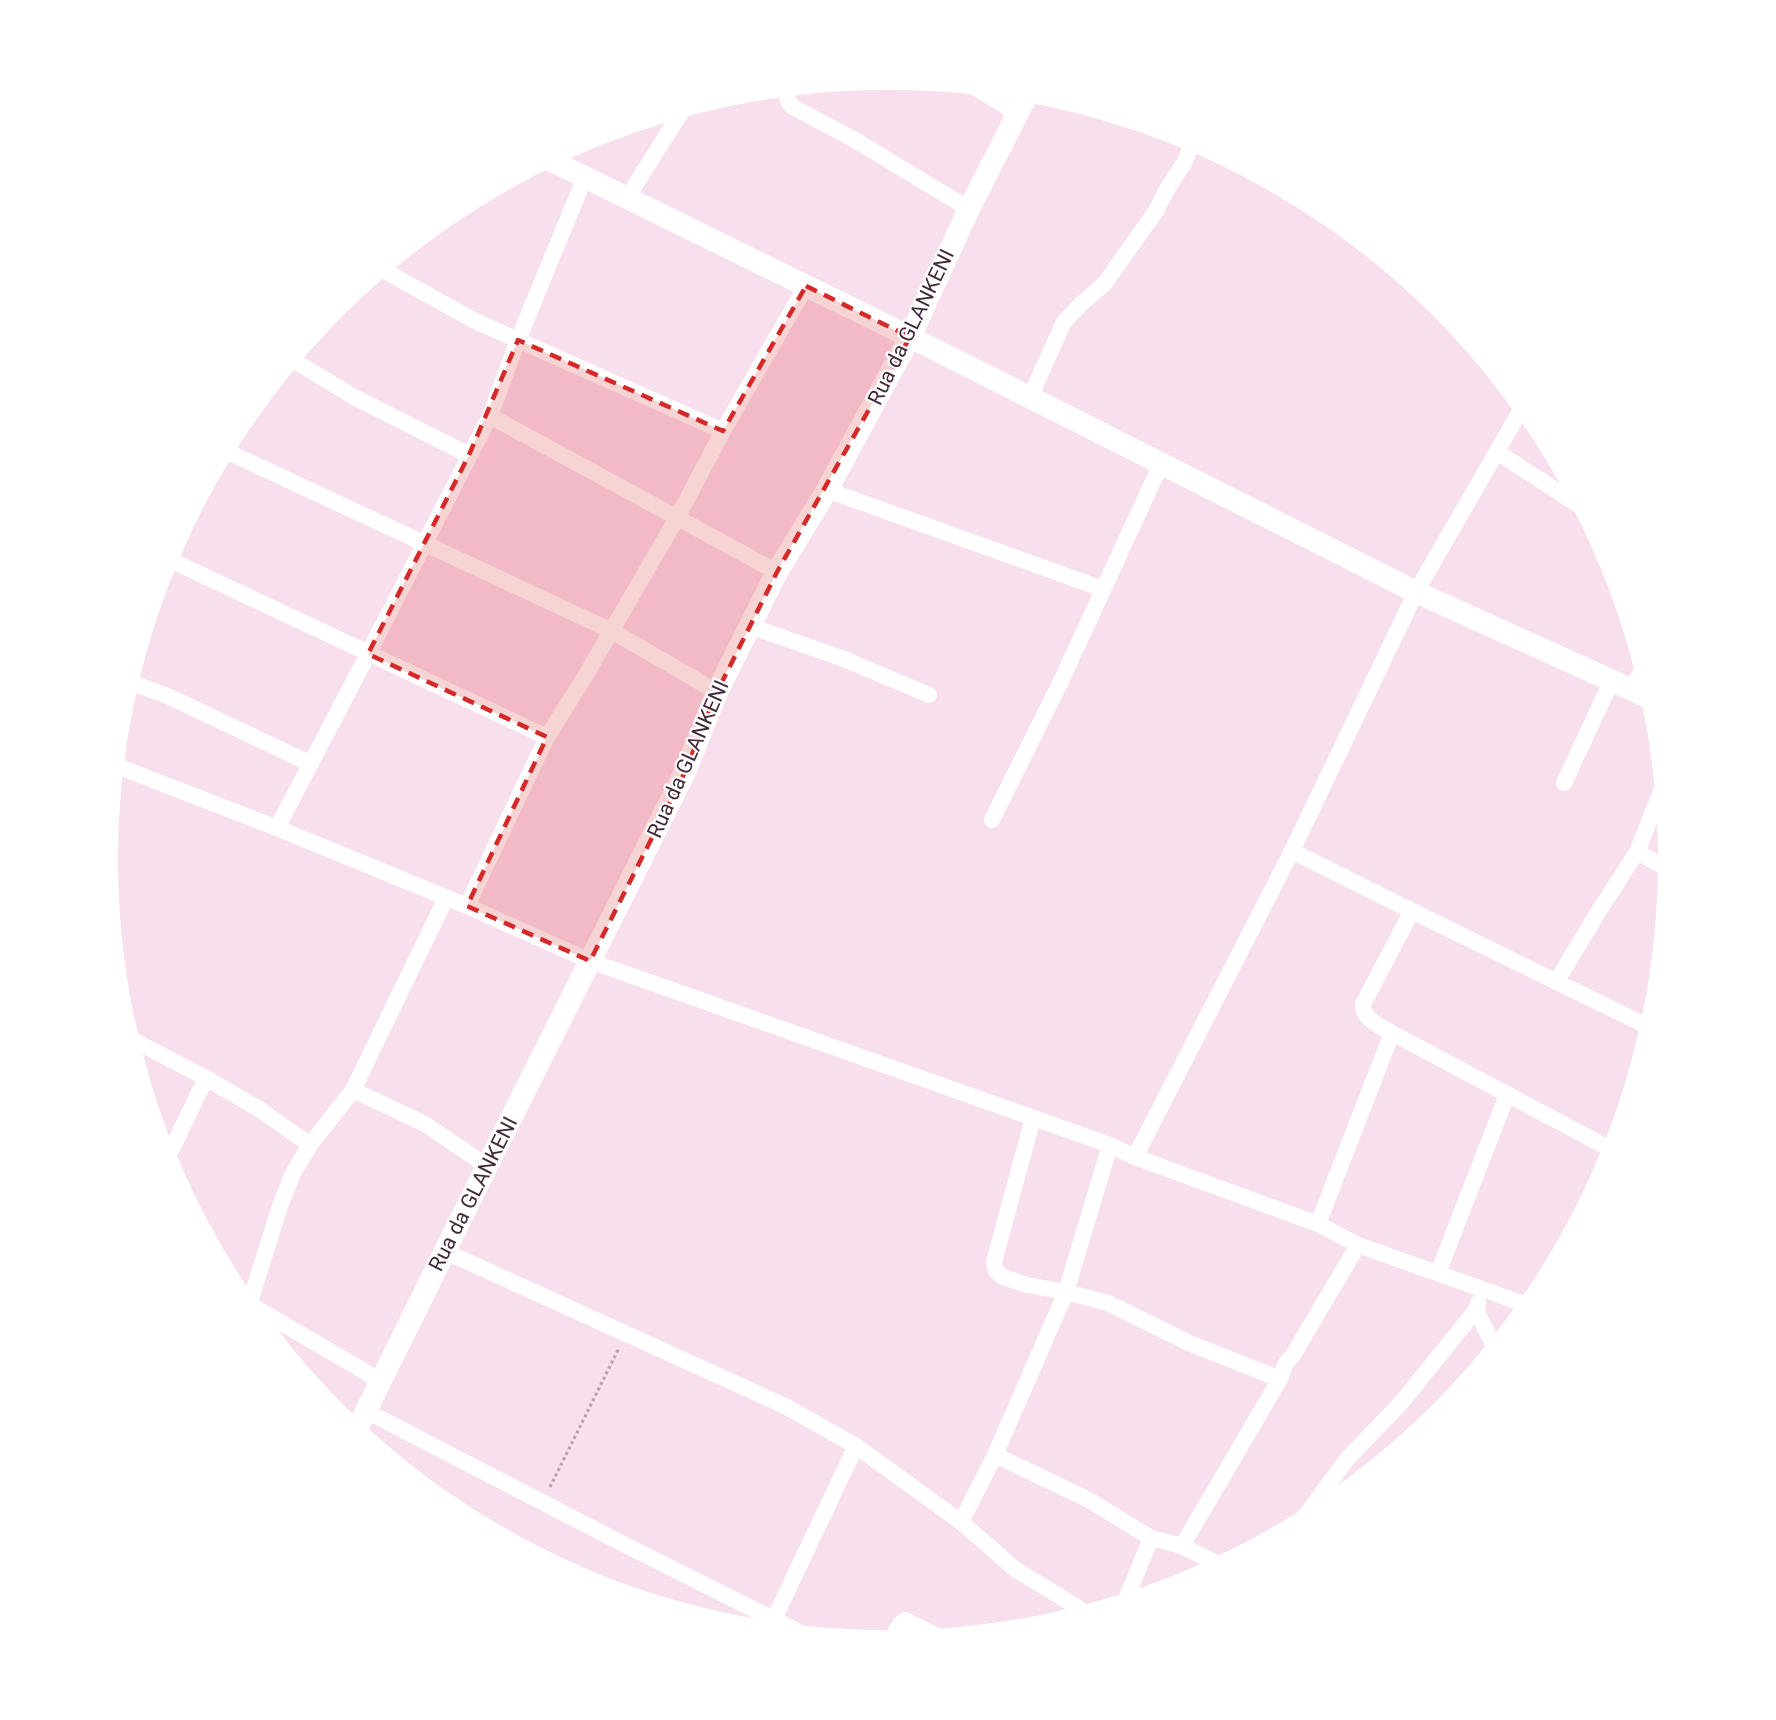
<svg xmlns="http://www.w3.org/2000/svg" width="1776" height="1720" font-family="Roboto,sans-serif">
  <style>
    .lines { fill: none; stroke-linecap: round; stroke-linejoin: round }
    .path { stroke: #b89fae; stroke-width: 3; stroke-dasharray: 3 3; stroke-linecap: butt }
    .street { stroke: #fff; stroke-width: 16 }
    .secondary { stroke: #fff; stroke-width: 22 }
    .marked { fill: #d62828; fill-opacity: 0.2; stroke: #d62828; stroke-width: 4.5; stroke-dasharray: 12 8; stroke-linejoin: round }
    .labels { text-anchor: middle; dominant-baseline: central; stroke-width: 4.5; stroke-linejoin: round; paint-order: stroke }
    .street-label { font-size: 21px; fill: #422a3a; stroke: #fff }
  </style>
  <rect width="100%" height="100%" fill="#f8dfee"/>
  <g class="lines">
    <path class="path" d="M550 1487 619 1348"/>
    <path class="street" d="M976 88 1018 114
      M788 89C785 96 788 102 793 107L855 140 969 209
      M627 198 682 111
      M383 270 475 321 723 431
      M293 360 354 397 469 455
      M1030 397 1064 322 1081 304 1105 283 1156 211 1166 191 1185 161 1193 142
      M490 416 777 572
      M226 451 612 631 717 692
      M1497 452 1580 506
      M827 490 1103 589
      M168 559 547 737
      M750 626 844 659 929 695
      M130 682 170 697 311 764
      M1632 688 1642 670
      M117 766 277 828 467 906 590 961 1110 1145 1135 1157 1318 1224 1358 1245 1527 1305
      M1564 783 1612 680
      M992 820 1062 679 1161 464
      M277 828 368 654 490 416 518 340 585 177
      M1292 851 1412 911 1649 1027
      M1637 852 1668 869
      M467 906 547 737 584 678 677 518 723 431 806 286
      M1412 911 1363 1004C1362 1019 1380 1026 1392 1033L1612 1150
      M1556 982 1597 914 1637 852 1662 789
      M131 1039 206 1078 259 1109 310 1145
      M353 1090 425 1124 487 1166
      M1033 1118 994 1262 996 1271 1003 1277 1027 1285 1066 1292 1108 1303 1189 1343 1280 1379
      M1135 1157 1292 851 1416 592 1522 408
      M167 1159 206 1078
      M1318 1224 1392 1033
      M444 1251 785 1406 856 1446 961 1522 1015 1569 1085 1612
      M1438 1273 1507 1095
      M1478 1303 1476 1310 1494 1346
      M249 1304 381 1381
      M249 1305 280 1206 293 1173 310 1145 353 1090 446 898
      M366 1411 631 1548 799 1632
      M995 1455 1089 1500 1151 1538 1182 1546 1218 1564
      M1303 1519 1347 1459 1401 1403 1476 1310
      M961 1522 995 1455 1066 1292 1110 1145
      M1182 1546 1280 1379 1286 1363 1293 1355 1358 1245
      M1126 1599 1151 1538
      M774 1619 856 1446
      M891 1640 900 1624 905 1620 937 1636"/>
    <path class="secondary" d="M550 160 910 337 1416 592 1650 698
      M357 1429 487 1166 685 772 717 692 777 572 827 490 910 337 969 209 1028 93"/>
  </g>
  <path class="marked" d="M806 286 910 337 777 572 717 692 685 772 590 961 467 906 547 737 368 654 469 455 518 340 723 431Z"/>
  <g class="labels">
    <g class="street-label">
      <text transform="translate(911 327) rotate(-64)">Rua da GLANKENI</text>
      <text transform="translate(688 759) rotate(-66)">Rua da GLANKENI</text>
      <text transform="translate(473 1194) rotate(-63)">Rua da GLANKENI</text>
    </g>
  </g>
  <path d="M0 0H1776V1720H0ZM118 860a770 770 0 1 1 1540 0a770 770 0 1 1-1540 0Z" fill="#fff" fill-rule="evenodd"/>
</svg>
